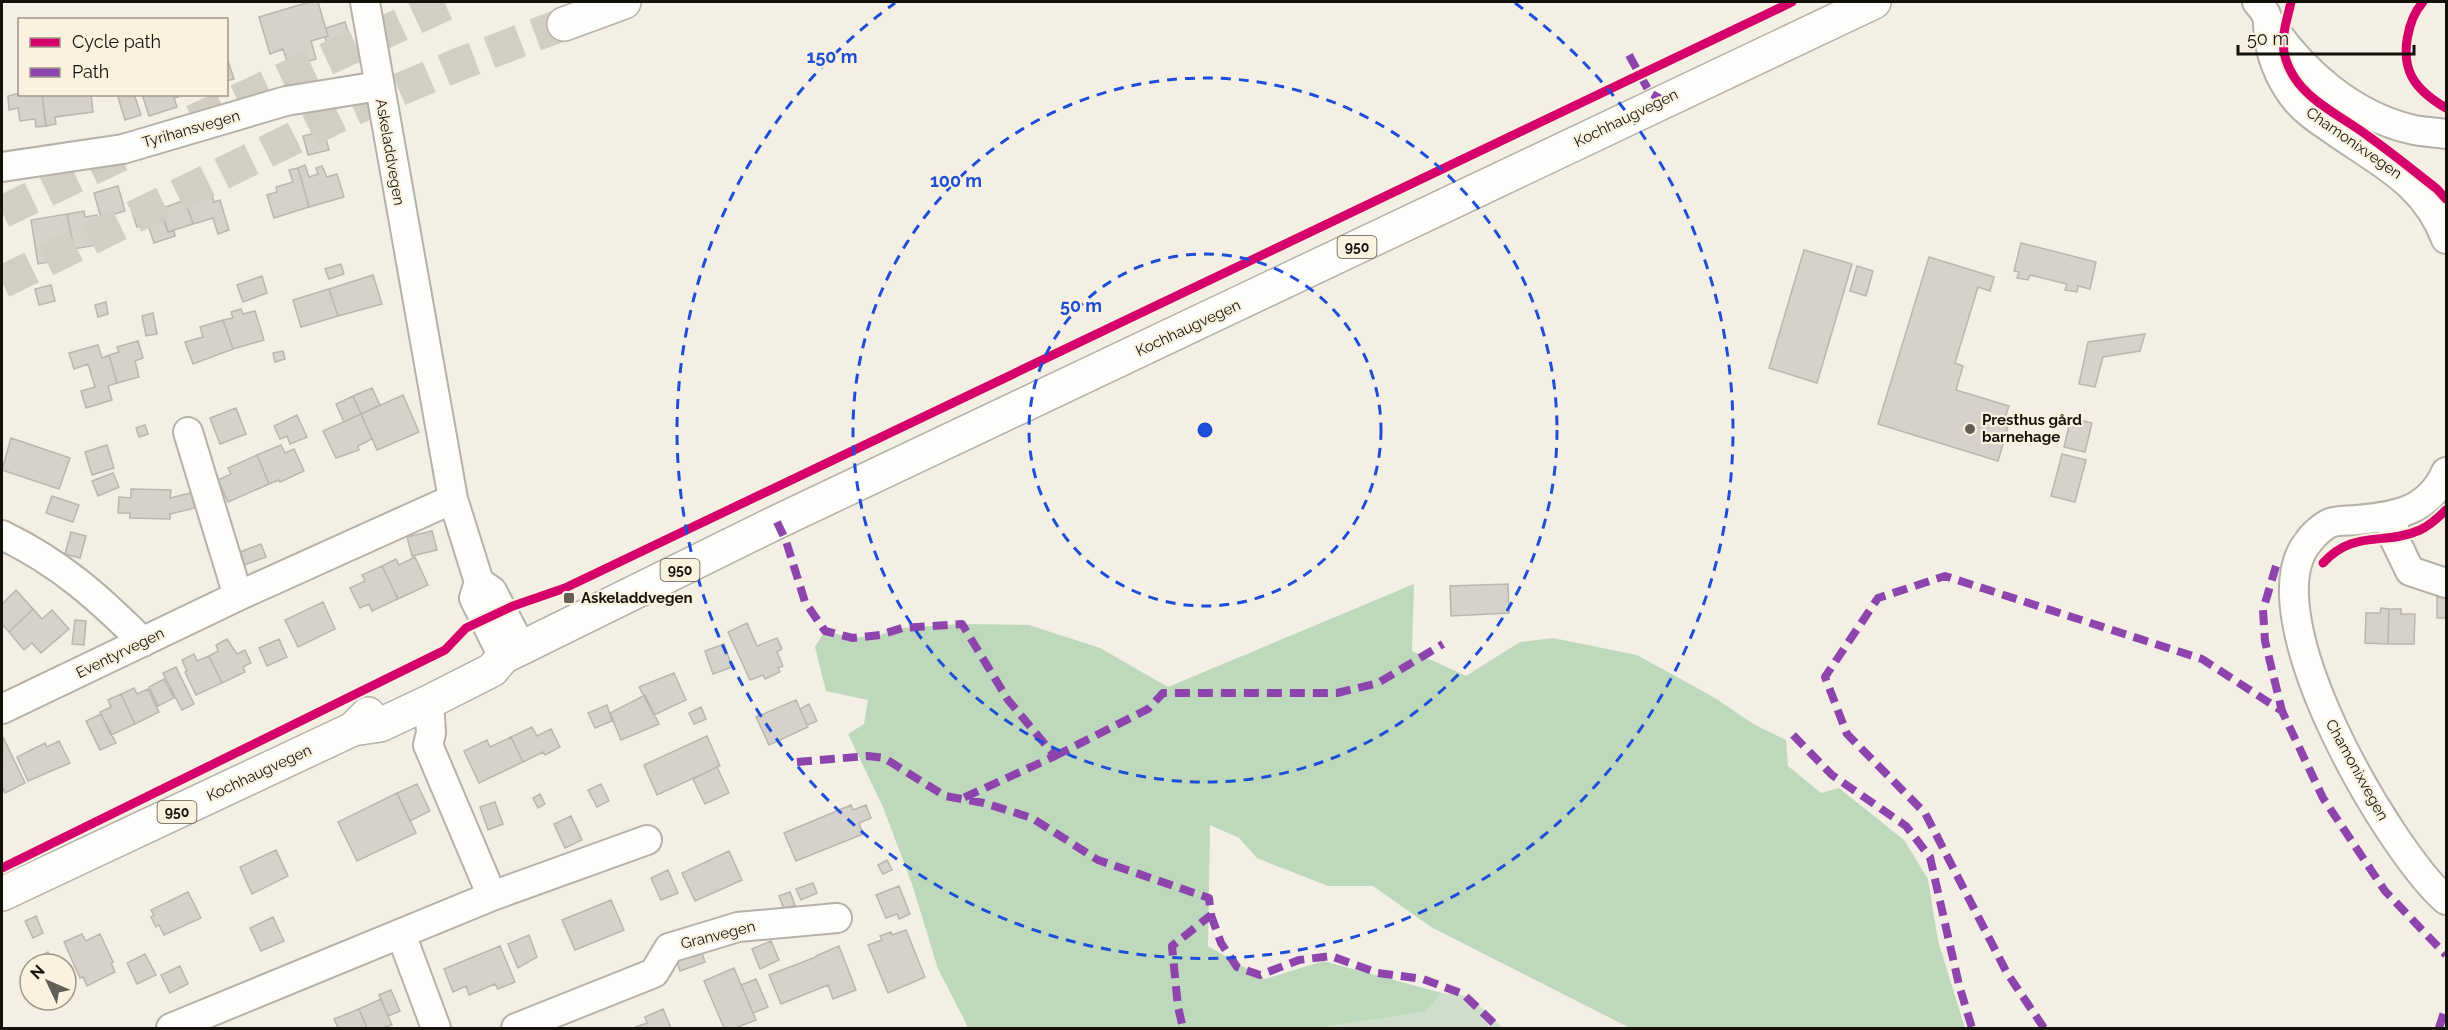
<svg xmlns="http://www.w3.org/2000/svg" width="2448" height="1030" font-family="Raleway,sans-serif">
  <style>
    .green { fill: #d0dfcb }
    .forest { fill: #bdd8bb }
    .building { fill: #d6d1ca; stroke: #bab5ae; stroke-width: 1.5 }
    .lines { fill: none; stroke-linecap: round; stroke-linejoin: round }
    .highway-tunnel { stroke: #d2cec3; stroke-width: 33; stroke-dasharray: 33 16; stroke-linecap: butt }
    .minor-casing { stroke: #b5b1a9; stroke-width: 32 }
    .major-casing { stroke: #b5b1a9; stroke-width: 36 }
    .highway-casing { stroke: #b5b1a9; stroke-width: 36 }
    .minor { stroke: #fdfdfb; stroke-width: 28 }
    .major { stroke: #fdfdfb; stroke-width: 33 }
    .highway { stroke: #fdfdfb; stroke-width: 33 }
    .quiet { stroke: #8e44ad; stroke-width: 8; stroke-dasharray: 15 8; stroke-linecap: butt }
    .cycleway-casing { stroke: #faf1de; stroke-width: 13 }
    .cycleway { stroke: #d6006c; stroke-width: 9 }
    .ring { fill: none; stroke: #1d4ed8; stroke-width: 3; stroke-dasharray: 10 8 }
    .poi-dot { fill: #625f57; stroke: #faf1de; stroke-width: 2 }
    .labels { text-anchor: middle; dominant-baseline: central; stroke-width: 4.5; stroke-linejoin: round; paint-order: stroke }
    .shield { fill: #faf1de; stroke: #59544a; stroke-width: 1.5 }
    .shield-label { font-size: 14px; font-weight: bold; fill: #14110b }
    .street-label { font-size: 15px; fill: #14110b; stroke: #faf1de }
    .poi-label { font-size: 15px; font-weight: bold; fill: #14110b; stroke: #faf1de; text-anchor: start }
    .centre { fill: #1d4ed8; stroke: #faf1de; stroke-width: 3 }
    .ring-label { font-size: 18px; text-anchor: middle; font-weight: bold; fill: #1d4ed8; stroke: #faf1de; stroke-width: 4.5; stroke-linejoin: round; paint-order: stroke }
  </style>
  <rect width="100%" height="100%" fill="#f4efe4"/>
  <path class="green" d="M1442 993 1469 996 1503 1028H1328V1026L1425 1012Z"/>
  <path class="forest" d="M1414 584 1412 651 1466 676 1520 642 1553 638 1637 655 1715 698 1755 725 1786 740 1788 766 1821 793 1839 788 1904 840 1928 879 1938 941 1965 1028H1630L1431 927 1373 886H1328L1257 858 1239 838 1210 825 1208 946 1265 979 1323 961 1442 993 1425 1012 1329 1026 1328 1028H967L966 1023 938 969 912 884 883 807 848 734 864 724 868 700 826 691 815 647 825 631 853 638 880 635 902 628 962 624 1029 625 1100 648 1168 687Z"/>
  <path class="building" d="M309 2H318L328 36 311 41 316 59 289 67 283 49 270 54 259 17Z
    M345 22 353 47 330 54 325 37 328 36 326 28Z
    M226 55 234 79 226 81Z
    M16 94H42L46 126 36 127 35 119 20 121 18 108 9 110 8 96Z
    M42 94H91L93 112 55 117 56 124 46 126Z
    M117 94H134L141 115 125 120Z
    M142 94H177L178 97 174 98 177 107 149 116Z
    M324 131 329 150 308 155 303 136Z
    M305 165 309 177 318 174 316 168 322 166 327 177 337 174 344 197 309 207 298 168Z
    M298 168 309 207 274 218 267 195 277 192 276 187 293 182 289 170Z
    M118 186 125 211 101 218 94 193Z
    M211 192 214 202 220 200 229 230 218 234 213 218 193 224 185 200Z
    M185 200 193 224 168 232 160 209Z
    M140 206 146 224 137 227 131 209Z
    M161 210 168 232 174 231 175 236 154 243 145 215Z
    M84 211 85 217 97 215 102 244 74 249 67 214Z
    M67 214 74 249 55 252 56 261 38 264 31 220Z
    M2021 243 2096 262 2090 289 2078 286 2077 292 2065 290 2067 284 2030 275 2028 280 2017 278 2019 272 2014 271Z
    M1804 250 1852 264 1817 383 1769 368Z
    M1929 257 1994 277 1990 291 1978 287 1955 363 1963 366 1956 390 2009 406 2005 418 2010 420 1998 461 1878 424Z
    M341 264 344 274 329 279 325 269Z
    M1857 266 1873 271 1866 296 1850 291Z
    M373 275 382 304 338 316 329 289Z
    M262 276 267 293 243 302 237 285Z
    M51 285 55 301 39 305 35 289Z
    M329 289 338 316 301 327 293 300Z
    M106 302 108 314 98 317 95 305Z
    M241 309 243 314 255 311 264 340 233 349 223 320 233 318 231 312Z
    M153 313 157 334 146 336 142 316Z
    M223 320 233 349 193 364 185 342 203 337 200 327Z
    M2145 334 2140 351 2103 357 2095 387 2079 384 2088 342Z
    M138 341 143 358 135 361 139 377 117 383 109 355 119 352 117 347Z
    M98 345 102 358 109 355 117 383 108 386 112 400 86 408 81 391 95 387 88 364 74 369 69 353Z
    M283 351 285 359 275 362 273 353Z
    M372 388 380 405 361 414 353 396Z
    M403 395 419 432 377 450 361 414Z
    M353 396 361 414 344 422 336 404Z
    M236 408 246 434 220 444 210 418Z
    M361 414 372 439 358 446 359 450 336 458 323 431Z
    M297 415 307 437 290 444 287 436 280 439 274 426Z
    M2071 418 2092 423 2085 452 2064 447Z
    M145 425 148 434 139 437 136 428Z
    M11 438 70 458 59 489 2 470Z
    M107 445 114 468 92 475 85 452Z
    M281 445 285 453 294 449 304 471 280 482 279 480 269 484 257 455Z
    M2062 454 2086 460 2075 502 2051 496Z
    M257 455 269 484 228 502 218 480 231 474 228 468Z
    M113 473 119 487 98 496 92 481Z
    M131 489 171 490 170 498 191 493 195 508 170 514V519L130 518V513H118L119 497 131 498Z
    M52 496 79 505 73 522 46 513Z
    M432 531 437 550 412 556 407 537Z
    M71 532 86 536 80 558 65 554Z
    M261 544 266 557 244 565 240 552Z
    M415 557 428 585 398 599 382 566 396 559 399 565Z
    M382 566 398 599 372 611 369 604 360 608 350 588 365 581 362 575Z
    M1508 584 1509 613 1451 616 1450 586Z
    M2437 589 2446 590V618H2437Z
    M16 590 33 609 9 632 2 624V604Z
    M323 602 335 629 298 647 285 620Z
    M2381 608 2389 609 2388 644 2365 643 2366 613H2380Z
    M33 609 42 619 52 610 69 629 41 653 32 643 24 650 9 632Z
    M2389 609H2401V614H2415L2414 644H2388Z
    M75 620 86 621 84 645 72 644Z
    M747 623 757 646 777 638 782 649 777 652 783 666 778 668 780 672 765 679 763 675 750 680 728 632Z
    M227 639 237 654 245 650 251 663 243 667 245 672 222 683 209 656 218 651 216 645Z
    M279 639 287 657 267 666 259 648Z
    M724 644 732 667 713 674 705 651Z
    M194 654 197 661 209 656 222 683 196 695 185 672 187 671 182 660Z
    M176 667 194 704 182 710 163 673Z
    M674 673 686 700 654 715 639 687Z
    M164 679 174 698 158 706 149 687Z
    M134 688 137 694 148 689 159 712 135 724 121 694Z
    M121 694 135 724 111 735 100 712 111 707 108 700Z
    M645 695 659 724 621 740 610 713Z
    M796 700 808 727 769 745 756 717Z
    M809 704 817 721 807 725 800 709Z
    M607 705 612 721 595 728 588 713Z
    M701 707 706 719 694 724 689 713Z
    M101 714 116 743 100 750 86 721Z
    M532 727 537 736 551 729 560 747 545 755 543 752 523 762 511 737Z
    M707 736 720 766 657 795 644 765Z
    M3 737 25 783 5 793 2 786Z
    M511 737 523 762 479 783 464 751 487 740 490 747Z
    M59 741 70 763 28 781 17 757 45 743 47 747Z
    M717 767 729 793 705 804 693 779Z
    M417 784 430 811 410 821 397 793Z
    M601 784 609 801 597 807 588 790Z
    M397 793 416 833 357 861 338 822Z
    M540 794 545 804 538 808 533 798Z
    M495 802 503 824 488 830 480 807Z
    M851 805 853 810 866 805 871 818 859 823 863 834 796 861 784 833Z
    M571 816 582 840 565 848 554 824Z
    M276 850 288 876 252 894 240 867Z
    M729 851 742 880 695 901 682 873Z
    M887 860 892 870 883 874 878 865Z
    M668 870 678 893 661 900 651 878Z
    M813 883 817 893 801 900 796 889Z
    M899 886 910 914 899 919 897 914 886 918 876 895Z
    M188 892 201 918 164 935 159 925 156 927 151 917 154 915 151 910Z
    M790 892 795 905 784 909 779 896Z
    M611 900 624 930 575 950 562 920Z
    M36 916 43 933 33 938 25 921Z
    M273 917 284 941 261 951 250 928Z
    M906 930 925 977 888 993 868 945 882 940 880 936 891 932 892 935Z
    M82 934 86 941 100 934 113 962 111 963 115 972 87 986 83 977 80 978 64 942Z
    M529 935 537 957 518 968 508 944Z
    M771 941 779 960 760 969 752 949Z
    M500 946 515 982 498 989 495 984 469 995 466 986 453 992 444 969Z
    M839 946 856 990 833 999 828 985 781 1004 769 975 816 957V956Z
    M700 947 705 962 680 971 675 955Z
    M48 952 53 963 44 964 40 956Z
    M145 954 156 975 137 984 127 963Z
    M180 966 188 984 170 993 161 975Z
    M734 968 756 1020 735 1028H724L704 981Z
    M756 979 768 1007 753 1013 741 985Z
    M391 990 400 1011 388 1016 379 995Z
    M381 999 392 1025 382 1028H367L359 1009Z
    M359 1009 367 1028H338L334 1019Z
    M663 1009 671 1028H633L647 1023 645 1017Z"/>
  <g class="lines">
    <path class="highway-tunnel" d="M193 121 450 2
      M2 212 135 148
      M2 282 347 112 457 65 564 24"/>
    <g class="minor-casing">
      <path id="minor" d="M365 2 453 499 479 582 474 598 503 657
        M2257 2C2274 21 2265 23 2270 44 2274 64 2284 85 2297 101 2306 111 2318 120 2329 127 2377 162 2424 180 2446 239
        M2271 25C2303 72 2352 115 2410 129 2421 132 2434 132 2446 134
        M2 167 123 149 286 101 379 86
        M188 432 238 596
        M2446 472C2428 512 2396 516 2357 520 2349 521 2337 520 2330 523 2323 526 2313 535 2309 541 2248 611 2388 849 2446 900
        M2395 516 2393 536 2410 571 2446 583
        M2 535C60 563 98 597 143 642
        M479 582 492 591 521 647
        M2 709 238 596 453 499
        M492 896 647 840
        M401 934 436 1028
        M171 1028 492 896 428 745 431 733 429 702
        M516 1028 654 973 669 948 738 927 837 918"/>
    </g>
    <g class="major-casing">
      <path id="major" d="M353 729 380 725 429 702 492 670 503 657 777 522 1874 2
        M2 894 353 729 368 714"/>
    </g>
    <g class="highway-casing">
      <path id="highway" d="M564 24 624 2"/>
    </g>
    <use href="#minor" class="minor"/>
    <use href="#major" class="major"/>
    <use href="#highway" class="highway"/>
    <path class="quiet" d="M1629 55 1650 93 1663 100
      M777 522 786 541 805 602 825 631 853 638 880 635 902 628 962 624 1008 700 1055 756 961 799
      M2276 566 2263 610 2265 641 2282 711
      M1793 735 1832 775 1906 826 1930 857 1959 985 1972 1028
      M1055 756 1148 709 1163 693H1337L1378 683 1443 644
      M797 762 868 756 884 758 945 796 984 803 1032 818 1098 860 1209 898 1211 915 1172 946 1178 1007 1183 1028
      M1211 915 1221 943 1237 967 1260 975 1299 960 1331 956 1378 973 1423 979 1463 994 1499 1028
      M2044 1028 2007 973 1925 813 1847 734 1825 677 1878 598 1945 576 2202 659 2282 711 2323 798 2385 891 2446 955
      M2439 1028 2446 1006"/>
    <g class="cycleway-casing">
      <path id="cycleway" d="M2291 2C2287 21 2279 40 2286 60 2298 98 2339 114 2368 136 2392 153 2414 171 2437 189L2446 199
        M2423 2C2408 19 2400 55 2412 77 2419 90 2434 101 2446 108
        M2323 563C2354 529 2383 546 2420 530 2429 526 2439 517 2446 510
        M2 868 445 650 466 628 513 606 565 588 1792 2"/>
    </g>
    <use href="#cycleway" class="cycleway"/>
  </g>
  <g class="ring">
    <circle cx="1205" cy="430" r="176"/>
    <circle cx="1205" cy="430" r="352"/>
    <path d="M1515 3A528 528 0 1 1 895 3"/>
  </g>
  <g class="poi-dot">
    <circle cx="1970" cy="429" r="6"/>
    <rect x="563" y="592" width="12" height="12" rx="3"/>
  </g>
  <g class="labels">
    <g class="shield">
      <rect x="1337.5" y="236" width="39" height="22" rx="4.5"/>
      <rect x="660.5" y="559" width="39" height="22" rx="4.5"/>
      <rect x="157.5" y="801" width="39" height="22" rx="4.5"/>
    </g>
    <g class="shield-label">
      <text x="1357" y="247">950</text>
      <text x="680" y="570">950</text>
      <text x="177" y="812">950</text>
    </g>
    <g class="street-label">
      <text transform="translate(1626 118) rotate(-26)">Kochhaugvegen</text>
      <text transform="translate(191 129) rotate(-16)">Tyrihansvegen</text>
      <text transform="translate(2354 143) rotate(35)">Chamonixvegen</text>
      <text transform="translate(390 152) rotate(80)">Askeladdvegen</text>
      <text transform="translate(1188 328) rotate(-25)">Kochhaugvegen</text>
      <text transform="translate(120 653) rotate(-26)">Eventyrvegen</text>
      <text transform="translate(2357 770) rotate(61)">Chamonixvegen</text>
      <text transform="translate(259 773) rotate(-25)">Kochhaugvegen</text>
      <text transform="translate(718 935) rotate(-14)">Granvegen</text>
    </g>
    <g class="poi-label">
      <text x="1982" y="420">Presthus gård<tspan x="1982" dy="17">barnehage</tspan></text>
      <text x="581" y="598">Askeladdvegen</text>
    </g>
  </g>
  <circle cx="1205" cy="430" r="9" class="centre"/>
  <g class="ring-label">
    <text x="832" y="63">150 m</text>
    <text x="956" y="187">100 m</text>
    <text x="1081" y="312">50 m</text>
  </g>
  <rect width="2448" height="1030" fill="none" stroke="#14110b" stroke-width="6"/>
  <rect x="18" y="18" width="210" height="78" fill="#faf1de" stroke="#9e978a" stroke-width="1.5"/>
  <rect x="30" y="38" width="30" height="9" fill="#d6006c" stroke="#9e978a" stroke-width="1.5"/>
  <text x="72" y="48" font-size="18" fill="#14110b">Cycle path</text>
  <rect x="30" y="68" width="30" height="9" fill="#8e44ad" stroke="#9e978a" stroke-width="1.5"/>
  <text x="72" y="78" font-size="18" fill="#14110b">Path</text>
  <g transform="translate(48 982) rotate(314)"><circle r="28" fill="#faf1de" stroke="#9e978a" stroke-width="1.5"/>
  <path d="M0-4.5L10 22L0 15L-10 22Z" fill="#625f57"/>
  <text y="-9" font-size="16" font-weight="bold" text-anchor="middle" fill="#14110b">N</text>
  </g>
  <path d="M2238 45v9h176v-9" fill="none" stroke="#14110b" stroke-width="3"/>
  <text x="2247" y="45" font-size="18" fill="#14110b" stroke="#faf1de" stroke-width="4.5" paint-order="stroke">50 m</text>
</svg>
